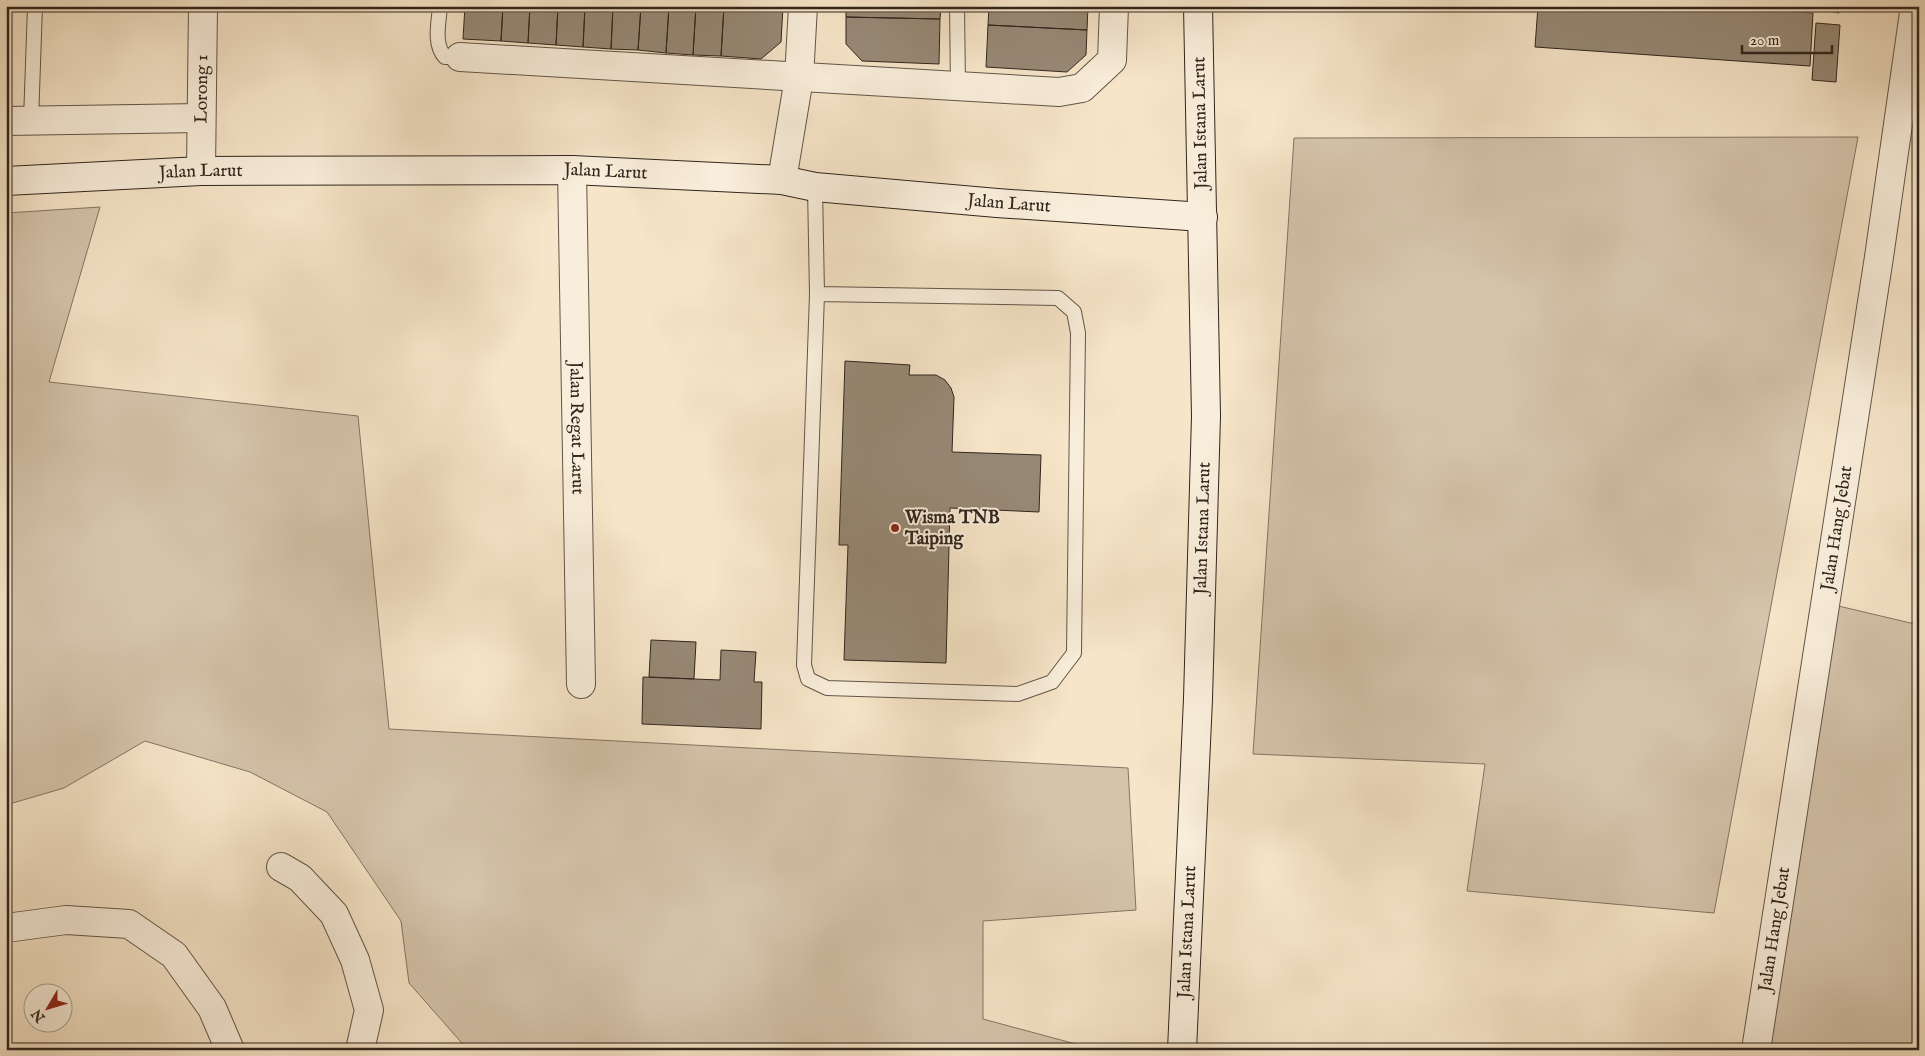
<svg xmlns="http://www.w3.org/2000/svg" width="1925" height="1056" font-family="'IM FELL English',serif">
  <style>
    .green { fill: #d5c4ab; stroke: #837464 }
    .building { fill: #978976; stroke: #31251d }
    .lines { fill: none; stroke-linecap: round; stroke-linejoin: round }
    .lane-casing { stroke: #625548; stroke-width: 16 }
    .street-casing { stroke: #625548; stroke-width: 30 }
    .secondary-casing { stroke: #31251d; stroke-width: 30 }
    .lane { stroke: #f9eedb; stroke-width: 14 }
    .street { stroke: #f9eedb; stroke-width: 28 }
    .secondary { stroke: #f9eedb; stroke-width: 28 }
    .poi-dot { fill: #8f2418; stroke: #f9eedb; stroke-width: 2 }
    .labels { text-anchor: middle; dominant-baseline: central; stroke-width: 4; stroke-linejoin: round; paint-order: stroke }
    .street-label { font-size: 18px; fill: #31251d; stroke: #f9eedb }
    .poi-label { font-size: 18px; font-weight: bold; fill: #31251d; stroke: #f9eedb; text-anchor: start }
  </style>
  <rect width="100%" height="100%" fill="#f6e5c8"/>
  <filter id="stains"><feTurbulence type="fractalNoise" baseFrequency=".004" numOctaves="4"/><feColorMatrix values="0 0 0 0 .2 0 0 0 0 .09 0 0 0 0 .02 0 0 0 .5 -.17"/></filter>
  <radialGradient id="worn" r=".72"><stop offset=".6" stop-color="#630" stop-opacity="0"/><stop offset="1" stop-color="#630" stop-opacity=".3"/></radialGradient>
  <path class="green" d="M1858 137 1714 913 1467 891 1485 764 1253 754 1294 138Z
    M100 207 49 382 358 416 389 729 1128 768 1136 910 983 921V1019L1098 1050H468L409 983 401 921 327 812 250 772 145 741 64 788 6 805V213Z
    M1830 604 1919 625V1050H1763Z"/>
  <path class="building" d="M465 6H503L501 41 463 39Z
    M503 6H530L528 43 501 41Z
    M530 6H558L556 45 528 43Z
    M558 6H585L583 47 556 45Z
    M585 6H613L611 49 583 47Z
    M613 6H641L638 50 611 49Z
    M641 6H669L666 53 638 50Z
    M669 6H696L693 55 666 53Z
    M696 6H724L721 56 693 55Z
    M724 6H783L781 42 761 59 721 56Z
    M846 6H941L940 19 846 17Z
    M989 6H1088L1087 30 988 25Z
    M1538 6H1711L1813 13 1810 66 1535 47Z
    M1798 6H1840L1839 13Z
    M846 17 940 19 939 64 862 61 846 44Z
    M1816 23 1840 25 1836 82 1812 80Z
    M988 25 1087 30 1086 55 1067 72 986 67Z
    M845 361 910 365 909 375H936L945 380 951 388 954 397 952 452 1041 455 1039 512 950 508 946 663 844 660 848 545H839Z
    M651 640 696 642 694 679 649 677Z
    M721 650 756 652 754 682H762L761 729 642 724 643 677 720 680Z"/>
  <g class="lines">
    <g class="lane-casing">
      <path id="lane" d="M440 6C439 22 433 44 445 57H460
        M957 6 958 87
        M31 121 35 6
        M815 187 817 294 804 665 808 679 827 688 1018 694 1052 682 1074 653 1078 333 1074 312 1058 298 817 294"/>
    </g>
    <g class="street-casing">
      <g id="street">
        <path d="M460 57 1059 92 1082 88 1112 60 1114 6"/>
        <path d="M6 121 201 118"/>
        <path id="s1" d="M572 170 581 684"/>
        <path id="s2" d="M201 171 203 6"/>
        <path d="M782 180 799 78 803 6"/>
        <path d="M281 867 300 878 334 914 355 960 369 1010 360 1050"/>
        <path d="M6 928 66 920 129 924 174 955 212 1008 230 1050"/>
        <path id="s3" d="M1756 1050 1879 257 1915 6"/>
      </g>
    </g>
    <g class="secondary-casing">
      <g id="secondary">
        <path id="s4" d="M6 181 201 171 572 170 782 180 815 187 997 203 1203 217"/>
        <path id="s5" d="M1182 1050 1198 699 1206 416 1198 6"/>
      </g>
    </g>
    <use href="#lane" class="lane"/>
    <use href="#street" class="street"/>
    <use href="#secondary" class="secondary"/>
  </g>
  <circle class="poi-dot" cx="895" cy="528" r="5"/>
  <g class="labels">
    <g class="street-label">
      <text stroke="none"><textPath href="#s2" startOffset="82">Lorong 1</textPath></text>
      <text transform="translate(1201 123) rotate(-91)">Jalan Istana Larut</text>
      <text stroke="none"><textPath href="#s4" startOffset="600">Jalan Larut</textPath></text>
      <text stroke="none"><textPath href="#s4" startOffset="195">Jalan Larut</textPath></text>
      <text stroke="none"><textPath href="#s4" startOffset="1005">Jalan Larut</textPath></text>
      <text stroke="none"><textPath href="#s1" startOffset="258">Jalan Regat Larut</textPath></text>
      <text stroke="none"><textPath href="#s5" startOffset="522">Jalan Istana Larut</textPath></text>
      <text stroke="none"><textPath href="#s3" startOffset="528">Jalan Hang Jebat</textPath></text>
      <text stroke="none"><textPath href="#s3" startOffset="122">Jalan Hang Jebat</textPath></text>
      <text stroke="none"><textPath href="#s5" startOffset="118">Jalan Istana Larut</textPath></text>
    </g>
    <g class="poi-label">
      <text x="905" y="518">Wisma TNB<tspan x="905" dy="21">Taiping</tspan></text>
    </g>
  </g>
  <rect width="1925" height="1056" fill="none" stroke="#f6e5c8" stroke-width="25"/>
  <rect x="8" y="8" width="1910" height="1041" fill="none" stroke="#31251d" stroke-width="2.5"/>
  <rect x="12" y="12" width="1900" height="1031" fill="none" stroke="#31251d"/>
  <g transform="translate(48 1008) rotate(232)"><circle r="24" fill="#f9eedb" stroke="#a99e8f"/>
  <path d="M0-4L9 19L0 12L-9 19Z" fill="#8f2418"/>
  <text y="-8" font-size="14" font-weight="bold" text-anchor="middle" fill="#31251d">N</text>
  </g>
  <path d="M1742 45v8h90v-8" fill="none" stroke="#31251d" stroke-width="2.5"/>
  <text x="1750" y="45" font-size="15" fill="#31251d" stroke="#f9eedb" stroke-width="4" paint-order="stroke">20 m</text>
  <rect width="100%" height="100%" filter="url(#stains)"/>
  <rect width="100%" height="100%" fill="url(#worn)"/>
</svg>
